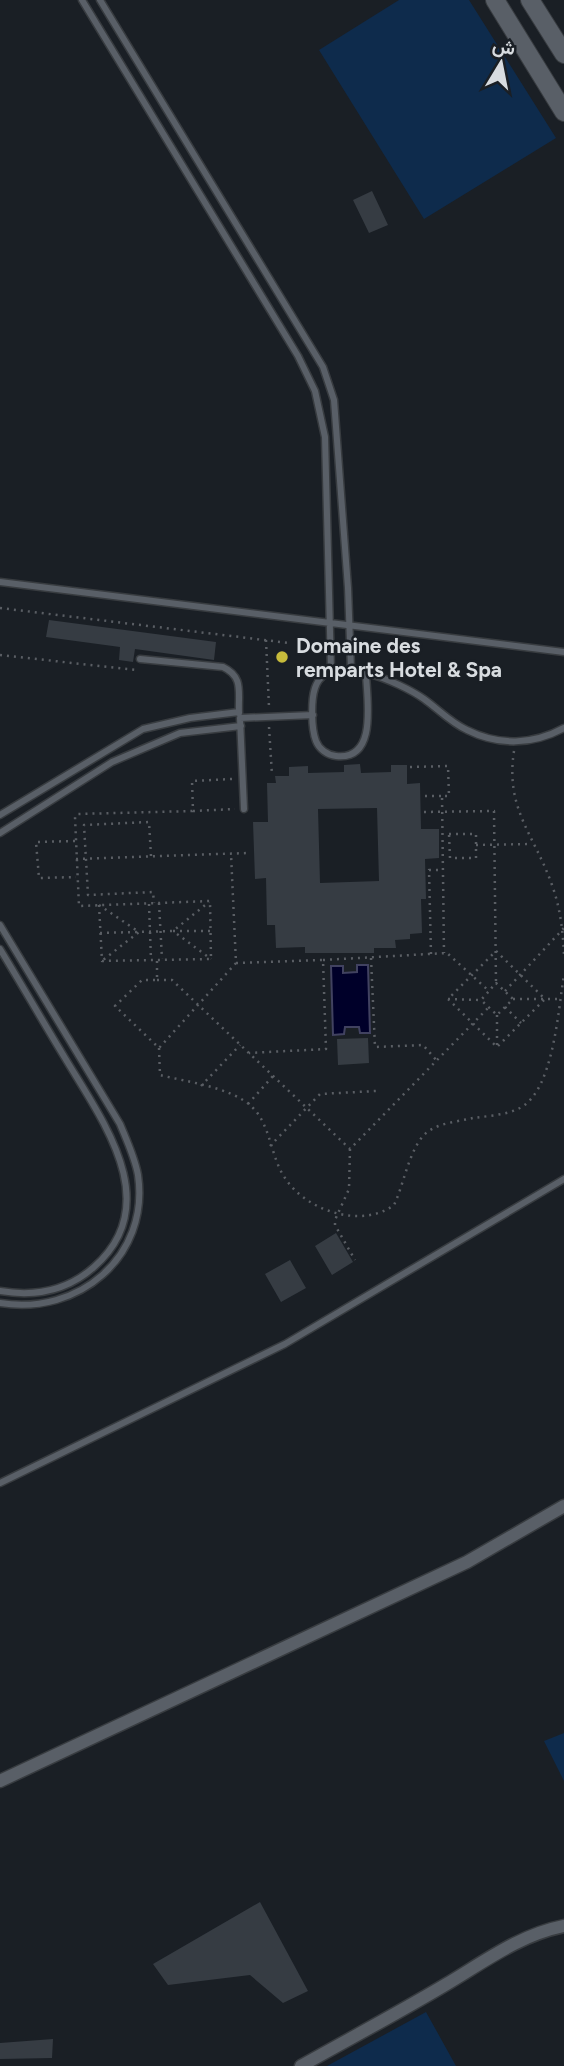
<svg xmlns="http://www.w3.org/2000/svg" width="564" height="2066" font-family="Figtree,Vazirmatn,sans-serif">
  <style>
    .green { fill: #0e2b4c }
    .water { fill: #000029; stroke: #414260; stroke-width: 2 }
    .building { fill: #363c43; fill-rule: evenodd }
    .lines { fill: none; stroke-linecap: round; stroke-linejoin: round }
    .lane-casing { stroke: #383c40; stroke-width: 9 }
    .street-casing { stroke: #383c40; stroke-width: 15 }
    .secondary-casing { stroke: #383c40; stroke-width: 20 }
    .path { stroke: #5a5e64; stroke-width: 2.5; stroke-dasharray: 2 5; stroke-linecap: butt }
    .lane { stroke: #595f67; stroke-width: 6 }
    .street { stroke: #595f67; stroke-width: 12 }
    .secondary { stroke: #595f67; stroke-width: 18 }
    .poi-dot { fill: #c7bb3b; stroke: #1a1f25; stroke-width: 2.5 }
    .labels { text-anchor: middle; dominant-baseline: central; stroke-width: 5; stroke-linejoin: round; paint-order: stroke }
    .poi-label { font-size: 21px; font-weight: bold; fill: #d8dce0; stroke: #1a1f25; text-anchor: start }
  </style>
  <rect width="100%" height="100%" fill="#1a1f25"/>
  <path class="green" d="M399 0H469L556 138 424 219 319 50Z
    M564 1733V1781L544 1741Z
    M426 2012 456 2066H327Z"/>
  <path class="water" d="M357 965H368L370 1033H360L359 1027H345L344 1034 333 1035 331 966H343V973L357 972Z"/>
  <path class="building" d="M372 191 388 225 369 233 353 200Z
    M49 620 216 642 214 660 135 649 133 662 119 660 120 647 46 637Z
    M360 764 361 773 391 772V765H407V784L420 783 421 829H439V858L425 859 426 899H421L422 933 410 934V939L395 940 396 948H374V953H305V947L276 948 275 925H267L266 878 255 879 253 822H268L267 783H276L275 776H289V767L308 766V773L344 772V765ZM377 808 379 881 320 883 318 809Z
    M368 1038 369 1063 338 1065 337 1039Z
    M336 1233 353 1262 332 1275 315 1246Z
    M290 1260 306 1288 281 1302 265 1274Z
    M260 1902 308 1991 283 2003 250 1975 168 1985 153 1964Z
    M53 2039 52 2058 0 2059V2043Z"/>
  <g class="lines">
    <g class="lane-casing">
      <path id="lane" d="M82 0 298 356 315 391 325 437 331 670
        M100 0 323 367 334 400 348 588 351 669
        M0 582 564 652
        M140 659 223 667C244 677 238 692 239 713
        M366 674C367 700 378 761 336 756 327 755 319 749 316 741 311 728 311 700 315 688 328 649 401 683 424 699 438 709 451 723 467 730 499 746 533 745 564 728
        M244 809 240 718 313 715
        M0 815 143 729 190 718 239 712
        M0 833 112 762 180 733 241 726
        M0 925 120 1124C127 1141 135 1158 138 1175 150 1257 78 1316 0 1303
        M0 949C22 985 43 1022 65 1058 102 1120 166 1204 94 1267 67 1291 35 1297 0 1291
        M0 1483 285 1344 564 1179"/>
    </g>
    <g class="street-casing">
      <path id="street" d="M0 1781 467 1562 564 1506
        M301 2066C349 2039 398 2013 445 1985 484 1962 519 1935 564 1926"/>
    </g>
    <g class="secondary-casing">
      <path id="secondary" d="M495 0 564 112
        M530 0 564 54"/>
    </g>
    <path class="path" d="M0 608 289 643
      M266 640 269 707
      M0 655 136 670
      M269 727 272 775
      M514 751C505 809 534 834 552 885 560 907 563 931 564 955
      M410 767 448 766 449 796H442L444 953
      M232 779 192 781 193 811 235 809
      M425 796H442
      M424 812 494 811 496 983
      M449 834H476V858H450Z
      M75 841 36 842 39 878 76 877
      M476 845 532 844
      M151 856 149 822 84 825 88 895 153 892 154 903
      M76 859 248 853
      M159 903 162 959
      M149 904 151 960
      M99 905 102 961 211 959 210 901 79 906 75 817 78 814 193 811
      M99 905 139 932 103 960
      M210 931H173L211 959
      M100 933 173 931 209 902
      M496 951 545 999 497 1047 448 999Z
      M431 954 429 870H443
      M371 958 375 1047 423 1045 437 1061
      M323 960 447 953 489 991 481 1000 497 1015 513 999 496 983 489 991
      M157 961V980H142L115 1006 159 1048 236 963 231 854
      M236 963 323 960 326 1049 249 1053
      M157 980H172L350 1149 489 1007
      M505 991 564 928
      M448 999 480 1000
      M513 999H558
      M505 1007 521 1023
      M497 1015V1046
      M159 1048 160 1075C187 1082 230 1087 251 1106 271 1124 270 1156 285 1178 306 1211 362 1229 394 1205 404 1184 408 1154 423 1136 435 1123 456 1122 473 1118 488 1116 506 1115 520 1108 554 1090 558 1009 564 975
      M201 1086 240 1045
      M248 1104 273 1076
      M270 1146 320 1094 376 1091
      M350 1149 349 1189 335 1220V1225L355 1260"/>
    <use href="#lane" class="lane"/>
    <use href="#street" class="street"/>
    <use href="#secondary" class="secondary"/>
  </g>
  <circle class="poi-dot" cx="282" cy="657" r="7"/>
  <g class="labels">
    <g class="poi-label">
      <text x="296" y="645">Domaine des<tspan x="296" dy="24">remparts Hotel &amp; Spa</tspan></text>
    </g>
  </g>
  <g transform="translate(501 63) rotate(10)" stroke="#1a1f25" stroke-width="5" paint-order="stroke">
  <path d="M0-5L12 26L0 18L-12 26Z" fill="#d8dce0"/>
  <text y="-10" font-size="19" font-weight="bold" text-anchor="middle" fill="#d8dce0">ش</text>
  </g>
</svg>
